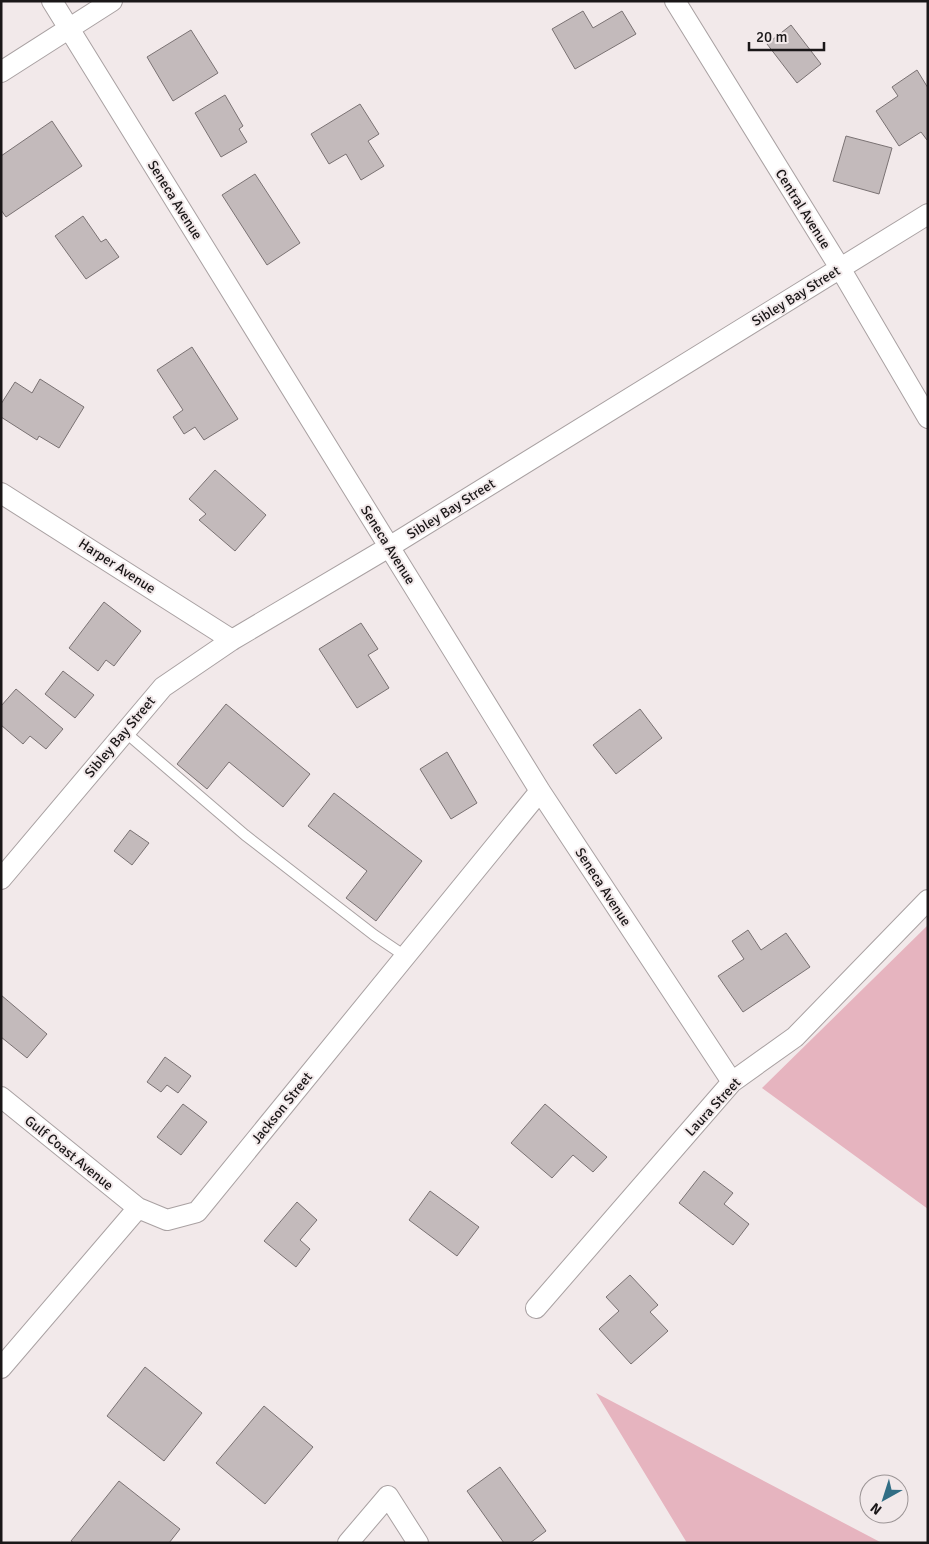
<svg xmlns="http://www.w3.org/2000/svg" width="929" height="1544" font-family="Signika,sans-serif">
  <style>
    .green { fill: #e6b4bf }
    .building { fill: #c3babb; stroke: #7a7273 }
    .lines { fill: none; stroke-linecap: round; stroke-linejoin: round }
    .lane-casing { stroke: #a9a1a2; stroke-width: 12 }
    .street-casing { stroke: #a9a1a2; stroke-width: 22 }
    .lane { stroke: #fff; stroke-width: 10 }
    .street { stroke: #fff; stroke-width: 20 }
    .labels { text-anchor: middle; dominant-baseline: central; stroke-width: 4; stroke-linejoin: round; paint-order: stroke }
    .street-label { font-size: 14px; fill: #1a1718; stroke: #f2e9ea }
  </style>
  <rect width="100%" height="100%" fill="#f2e9ea"/>
  <path class="green" d="M928 925V1209L762 1088Z
    M596 1393 882 1543H687Z"/>
  <path class="building" d="M583 11 593 28 622 11 636 34 575 69 552 29Z
    M791 25 821 64 797 83 767 44Z
    M191 30 218 73 173 101 147 57Z
    M917 70 928 88V139L927 140 921 132 899 146 876 111 898 96 892 87Z
    M225 95 243 126 239 129 247 142 221 157 195 113Z
    M360 104 379 134 368 141 384 166 361 180 346 154 329 164 311 134Z
    M52 121 82 166 6 217 1 210V156Z
    M846 136 892 148 879 194 833 181Z
    M255 174 300 243 267 265 222 195Z
    M83 216 101 242 106 239 119 257 86 279 55 236Z
    M192 347 238 419 204 440 195 427 184 434 173 417 183 410 157 370Z
    M40 379 84 407 59 448 39 436 37 440 1 417V404L15 382 32 393Z
    M215 470 266 515 235 551 199 520 206 514 189 499Z
    M104 602 141 631 114 666 106 660 98 671 69 648Z
    M361 623 378 649 368 655 389 688 357 708 319 649Z
    M63 671 94 695 75 718 45 694Z
    M16 689 63 729 46 749 30 736 23 744 1 725V706Z
    M226 704 310 774 283 807 229 762 207 789 177 764Z
    M640 709 662 738 616 774 593 745Z
    M447 752 477 803 451 819 420 769Z
    M334 793 422 861 376 921 346 898 367 871 308 826Z
    M130 830 149 843 132 865 114 851Z
    M748 930 761 950 786 933 810 967 743 1012 718 976 744 959 732 941Z
    M1 995 47 1034 27 1058 1 1037Z
    M165 1057 191 1076 178 1093 167 1085 161 1092 147 1082Z
    M183 1104 207 1122 181 1155 157 1137Z
    M545 1104 607 1157 593 1172 573 1155 552 1178 511 1143Z
    M704 1171 733 1193 724 1204 749 1224 733 1245 679 1203Z
    M430 1191 479 1227 457 1256 409 1220Z
    M297 1202 317 1220 300 1240 310 1249 296 1267 264 1241Z
    M630 1275 658 1305 650 1312 668 1331 631 1364 599 1329 619 1311 606 1297Z
    M145 1367 202 1413 164 1461 107 1416Z
    M264 1406 313 1447 265 1504 216 1463Z
    M500 1467 546 1531 530 1543H504L467 1491Z
    M119 1481 180 1529 169 1543H74L71 1541Z"/>
  <g class="lines">
    <g class="lane-casing">
      <path id="lane" d="M125 732 245 835 374 935 405 956"/>
    </g>
    <g class="street-casing">
      <path id="street" d="M52 1 540 791 732 1082
        M675 1 840 268 928 418
        M1 72 112 1
        M1 493 232 640
        M1 879 163 687 232 640 389 547 928 214
        M1 1097 138 1208 167 1220 197 1212 540 791
        M536 1308 732 1082 795 1037 928 900
        M1 1368 138 1208
        M348 1543 388 1496 418 1543"/>
    </g>
    <use href="#lane" class="lane"/>
    <use href="#street" class="street"/>
  </g>
  <g class="labels">
    <g class="street-label">
      <text transform="translate(175 200) rotate(58)">Seneca Avenue</text>
      <text transform="translate(803 209) rotate(58)">Central Avenue</text>
      <text transform="translate(796 296) rotate(-32)">Sibley Bay Street</text>
      <text transform="translate(451 509) rotate(-32)">Sibley Bay Street</text>
      <text transform="translate(388 545) rotate(58)">Seneca Avenue</text>
      <text transform="translate(117 566) rotate(33)">Harper Avenue</text>
      <text transform="translate(120 737) rotate(-50)">Sibley Bay Street</text>
      <text transform="translate(603 887) rotate(57)">Seneca Avenue</text>
      <text transform="translate(713 1107) rotate(-47)">Laura Street</text>
      <text transform="translate(282 1108) rotate(-51)">Jackson Street</text>
      <text transform="translate(69 1153) rotate(39)">Gulf Coast Avenue</text>
    </g>
  </g>
  <rect width="929" height="1544" fill="none" stroke="#1a1718" stroke-width="5"/>
  <g transform="translate(884 1499) rotate(219)"><circle r="24" fill="#f2e9ea" stroke="#9c9596"/>
  <path d="M0-4L9 19L0 12L-9 19Z" fill="#326e85"/>
  <text y="-8" font-size="14" font-weight="bold" text-anchor="middle" fill="#1a1718">N</text>
  </g>
  <path d="M749 42v8h75v-8" fill="none" stroke="#1a1718" stroke-width="2.5"/>
  <text x="756" y="42" font-size="15" fill="#1a1718" stroke="#f2e9ea" stroke-width="4" paint-order="stroke">20 m</text>
</svg>
